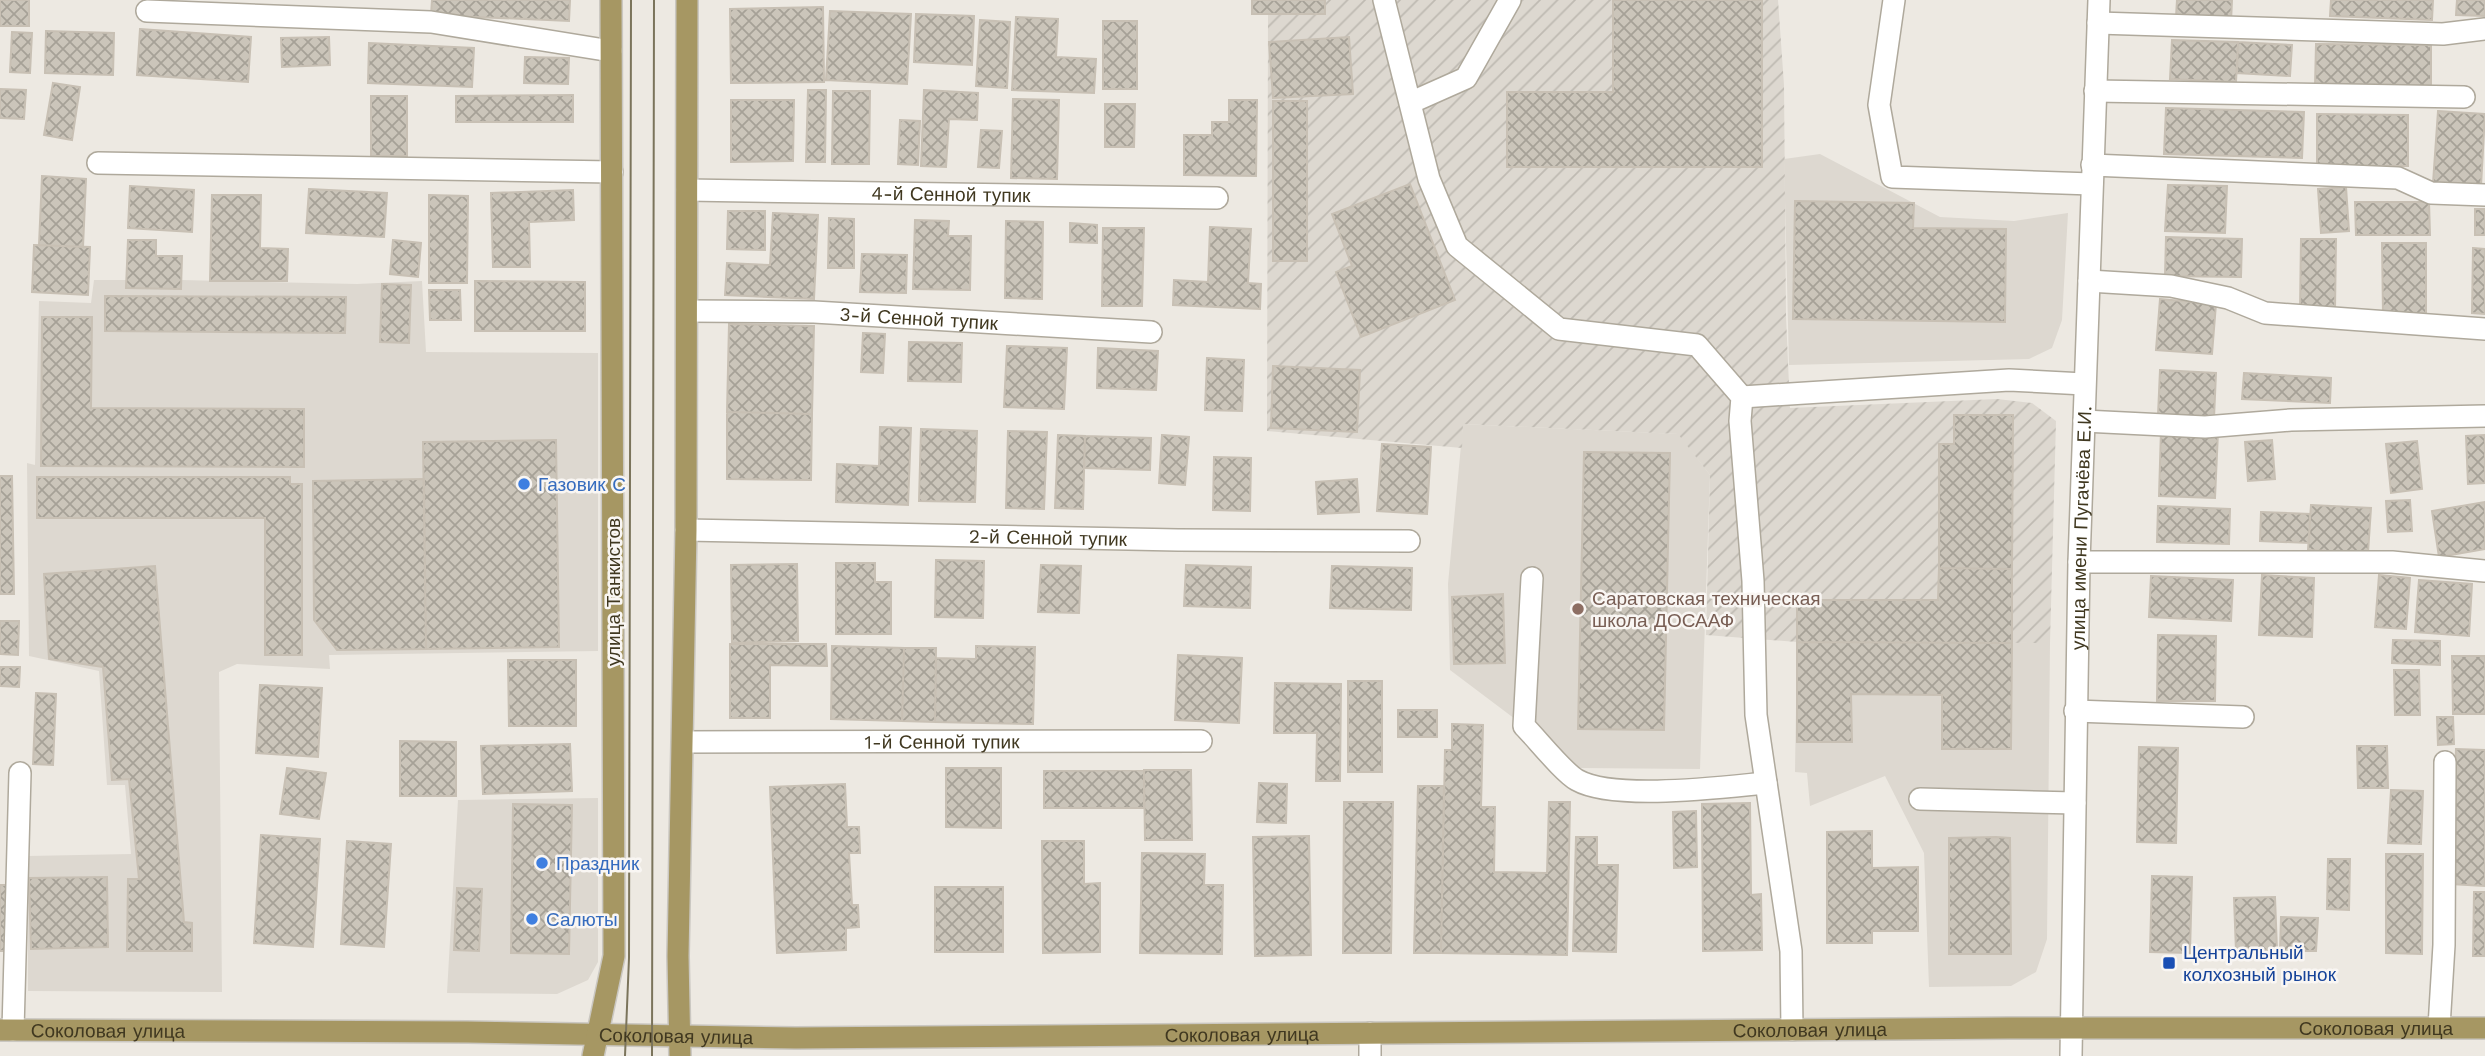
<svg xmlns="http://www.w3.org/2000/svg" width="2485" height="1056" font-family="'Work Sans',sans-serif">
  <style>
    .built { fill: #ddd8d0 }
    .industrial { fill: url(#industrial-furrows) }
    .building { fill: url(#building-cross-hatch); stroke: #c8c0b4; stroke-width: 2 }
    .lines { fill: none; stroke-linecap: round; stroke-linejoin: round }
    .minor-casing { stroke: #afa99c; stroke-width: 24 }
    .major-casing { stroke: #cac7c1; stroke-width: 24 }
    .minor { stroke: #fff; stroke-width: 21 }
    .major { stroke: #a69763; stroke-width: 21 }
    .tram { stroke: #7b745b; stroke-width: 2 }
    .shop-dot { fill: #3f7fe0; stroke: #f9f6f3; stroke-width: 2.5 }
    .education-dot { fill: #8d6e63; stroke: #f9f6f3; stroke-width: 2.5 }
    .transit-dot { fill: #1a4fb4; stroke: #f9f6f3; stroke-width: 2.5 }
    .labels { text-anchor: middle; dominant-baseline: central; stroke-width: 5; stroke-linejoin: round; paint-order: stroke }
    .street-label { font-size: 19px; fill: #403820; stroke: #f9f6f3 }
    .shop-label { font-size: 19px; fill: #366cbe; stroke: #f9f6f3; text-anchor: start }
    .education-label { font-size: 19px; fill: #785e54; stroke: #f9f6f3; text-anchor: start }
    .transit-label { font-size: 19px; fill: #164399; stroke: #f9f6f3; text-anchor: start }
  </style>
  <defs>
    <pattern id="industrial-furrows" width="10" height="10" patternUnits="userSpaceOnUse" patternTransform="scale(1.75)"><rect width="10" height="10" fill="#ddd8d0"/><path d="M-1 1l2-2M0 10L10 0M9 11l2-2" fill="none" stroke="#bfbab2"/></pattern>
    <pattern id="building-cross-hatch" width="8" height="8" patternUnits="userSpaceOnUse" patternTransform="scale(1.75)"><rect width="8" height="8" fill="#cbc5ba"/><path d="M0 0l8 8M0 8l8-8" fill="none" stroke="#a6a197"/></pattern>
  </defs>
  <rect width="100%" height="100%" fill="#ede9e2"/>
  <path class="built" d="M1820 154 1940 217 2014 221 2068 213 2062 320 2052 348 2029 359 1789 365 1784 159Z
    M94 280H127V288L180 289 181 280 357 284 422 281 426 352 598 353V651L329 655 330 669 237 664 219 672 222 992 28 991V856L131 854 125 785H107L99 671 29 656 27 463 35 465 39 301 91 303Z
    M1463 424 1679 434 1710 475 1700 769 1580 768 1450 670 1448 584Z
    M1797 642 2050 643 2047 939 2036 972 2011 986 1929 987 1924 853 1885 776 1810 806 1807 773 1795 772Z
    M598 798V962L588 980 557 994 447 993 458 800Z"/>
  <path class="industrial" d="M1252 0H1778L1784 85 1786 316 1790 408 1997 399 2032 403 2056 421 2050 643 1797 642 1706 635 1710 475 1678 434 1463 424 1462 448 1267 431 1268 15 1252 14Z"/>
  <path class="building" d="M0 0H29V26H0Z
    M432 0H570L569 21 431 15Z
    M1252 0H1325V14H1252Z
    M1613 0H1762V167H1507V92H1613Z
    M2177 0H2232L2231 22 2176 17Z
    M2331 0H2433L2432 20 2330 16Z
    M2457 0H2485V16L2456 15Z
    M823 7 824 82 731 83 730 9Z
    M830 11 911 14 907 84 826 80Z
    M916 14 974 16 972 65 914 62Z
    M1016 17 1058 19 1056 57 1096 59 1094 93 1012 90Z
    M980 20 1010 22 1007 88 976 86Z
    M1103 21H1137V89H1103Z
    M140 29 251 37 248 82 137 75Z
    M46 31 114 33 113 75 45 73Z
    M12 32 32 33 30 73 10 72Z
    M329 37 330 65 282 67 281 38Z
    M1349 37 1353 94 1273 98 1269 42Z
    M2172 40 2238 42 2236 82 2170 79Z
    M2238 42 2292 45 2290 76 2237 73Z
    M369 43 474 48 472 87 368 83Z
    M2316 44 2431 45V88L2315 86Z
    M525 57 569 58 568 84 524 83Z
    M53 83 80 87 72 140 44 135Z
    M0 89 26 90 24 119 0 118Z
    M808 90H826L825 162H806Z
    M924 90 978 93 977 120 949 119 946 167 921 166Z
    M833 91H870L869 164H832Z
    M573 95V122H456V96Z
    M371 96H407V156H371Z
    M1013 99 1059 100 1057 179 1011 178Z
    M731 100H794L793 161 731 162Z
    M1229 100H1257L1256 176 1184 175V135H1212V122H1229Z
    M1273 101H1307V261H1273Z
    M1105 104H1135L1134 147H1105Z
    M2166 108 2304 112 2302 158 2164 154Z
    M2438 111 2485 114 2481 186 2433 183Z
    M2317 114 2408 115V166H2317Z
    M900 120 920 121 918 165 898 164Z
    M981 130 1002 131 999 168 978 167Z
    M42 176 86 179 83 247 39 245Z
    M1410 184 1455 300 1361 337 1336 272 1352 266 1332 214Z
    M2168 185 2227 186 2225 233 2165 231Z
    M130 186 194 190 192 232 128 228Z
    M2346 187 2349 231 2321 233 2318 189Z
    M309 189 387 193 384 237 306 233Z
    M573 190 574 220 529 222 530 267H493L491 193Z
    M212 195H261L260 248 288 249 287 281H210Z
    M429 195 468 196 467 283H429Z
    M1795 201 1914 203 1913 228 2006 229 2005 322 1793 319Z
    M2355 202H2429L2430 235H2356Z
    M2475 209H2485V235H2475Z
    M728 211H765V250L727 249Z
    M773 213 818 215 814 299 725 295 727 263 770 265Z
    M829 218 854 219V268H828Z
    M915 220 949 221 948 236H971L970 290 913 289Z
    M1006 221 1043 222 1042 299 1005 298Z
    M1070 223 1097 225V243L1070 242Z
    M1210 227 1251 229 1248 283 1261 284 1260 309 1173 305 1174 280 1208 282Z
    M1103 228H1144L1142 306H1102Z
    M2166 237 2242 239 2241 277 2165 276Z
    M2301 239H2336L2335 310H2300Z
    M128 240H156V256H182L181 289 126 288Z
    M393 240 421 243 418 277 390 274Z
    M2382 243H2426V315H2383Z
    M34 245 90 247 88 295 32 292Z
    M2473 248 2485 249V314L2472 313Z
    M862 254 907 255 906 293 860 292Z
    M475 281 585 282V331H475Z
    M382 284 411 285 409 343 380 342Z
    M429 290H460L461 320H430Z
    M105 296 346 297 345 333 105 331Z
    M2160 299 2216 304 2212 354 2156 350Z
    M42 317H92L91 408 304 409V467L41 466Z
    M729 324 814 326 812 414 727 412Z
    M863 333 885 334 883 373 861 372Z
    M909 342 962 343 961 382 908 381Z
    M1007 346 1067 348 1064 409 1004 407Z
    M1098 348 1158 351 1156 390 1097 388Z
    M1207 358 1244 360 1242 411 1205 410Z
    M1273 366 1360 370 1357 432 1271 428Z
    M2160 370 2216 373 2214 418 2158 415Z
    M2244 373 2331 378 2330 403 2242 399Z
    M727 412 812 414 811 480 727 479Z
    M1954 415H2013L2012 569 1939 568V444H1954Z
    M880 427 911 428 908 505 836 502 837 464 879 466Z
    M921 429 977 431 975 502 919 501Z
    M2161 430 2218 432 2215 498 2159 496Z
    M1008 431 1047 432 1044 509 1006 508Z
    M1058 435 1085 436 1083 509 1055 508Z
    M1162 435 1189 437 1185 485 1159 483Z
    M2485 435V483L2468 484 2466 436Z
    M1085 436 1151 438 1150 470 1084 468Z
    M556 440 559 647 426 649 423 442Z
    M2272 440 2275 479 2248 481 2245 442Z
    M2417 441 2422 489 2391 493 2386 444Z
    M1382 444 1431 447 1427 514 1377 511Z
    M1584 452 1670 453 1664 730 1578 729Z
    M1214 457 1251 458 1250 511 1213 510Z
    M0 476H12L14 594H0Z
    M37 477H290V484H302V655H265V518H37Z
    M424 479 426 649 337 650 314 620 313 481Z
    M1357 479 1359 512 1318 514 1316 482Z
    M2410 500 2412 531 2388 532 2386 501Z
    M2485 502V549L2439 557 2432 511Z
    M2311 505 2371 508 2368 553 2308 550Z
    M2158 506 2230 509 2229 544 2157 542Z
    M2261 512 2310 514 2309 543 2260 541Z
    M936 560 984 561 983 618 935 617Z
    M836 563H875V582H891V634H836Z
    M797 564 798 641 732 643 731 565Z
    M1041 565 1081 566 1079 613 1038 612Z
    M1186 565 1251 567 1250 608 1184 606Z
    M155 566 184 922 192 923V951H127L128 879H139L129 779 112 780 103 667 49 659 44 574Z
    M1332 566 1412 568 1411 610 1330 608Z
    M1939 568 2012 569V643L1797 642V600H1938Z
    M2262 575 2314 578 2312 637 2259 635Z
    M2379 575 2410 578 2406 629 2375 627Z
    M2151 576 2233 580 2231 621 2149 617Z
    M2419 580 2472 584 2469 636 2415 632Z
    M1503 594 1505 663 1454 664 1452 597Z
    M0 621H19L18 655 0 654Z
    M2158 635 2216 636 2215 701H2157Z
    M2393 640 2440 641V665L2392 663Z
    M1797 642 2012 643 2011 749H1942V695L1851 694 1852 742H1797Z
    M730 644H826L827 666 770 665V718H730Z
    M832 646 904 648 902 721 831 719Z
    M976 646 1035 647 1033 724 935 722 936 658 976 659Z
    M904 648H936L935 722 902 721Z
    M1178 655 1242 658 1239 723 1175 720Z
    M2452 656H2485V714H2453Z
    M508 660H576V726H509Z
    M0 667H20L19 687 0 686Z
    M2394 670H2419L2420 715H2395Z
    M1348 681H1382V772H1348Z
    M1275 683 1341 684 1340 781H1316L1317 733H1274Z
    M260 685 322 688 318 757 256 753Z
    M36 693 56 694 53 765 33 764Z
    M1398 710H1437V737H1398Z
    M2437 717H2453L2454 744 2438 745Z
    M1452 724 1483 725 1481 807H1495L1494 872 1547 873 1549 802H1570L1567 955 1441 953 1445 750H1452Z
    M400 741 456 742V796H400Z
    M570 744 572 791 483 794 481 746Z
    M2357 746H2387L2388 788H2358Z
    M2139 747 2178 748 2176 843 2137 842Z
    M2456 749 2485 750V886L2451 884Z
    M287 768 326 773 319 819 280 814Z
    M946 768H1001V828L946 827Z
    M1144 770V808H1044V771Z
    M1144 770H1191L1192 840H1145Z
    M1259 783 1287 784 1286 823 1257 822Z
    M845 784 847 827H859L860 853H849L852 905H858L859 927 846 928V950L777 953 770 787Z
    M1418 786H1444L1441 953H1414Z
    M2391 790 2423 791 2421 844 2388 843Z
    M1344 802H1393L1391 953H1343Z
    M1750 803 1751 895 1761 894 1762 950 1703 951 1702 804Z
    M513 804 572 805 569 954 511 953Z
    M1696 811 1697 867 1674 868 1673 812Z
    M1872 831V868L1918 867V931H1872V943H1827V832Z
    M261 835 320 839 313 947 254 943Z
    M1309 836 1311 955 1255 956 1253 837Z
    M1576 837H1597V865H1618L1616 952 1573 951Z
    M1996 837 2010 838 2011 954H1949V838Z
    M347 841 391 844 384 947 341 944Z
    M1042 841H1084V884L1100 883V952L1043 953Z
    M1142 853 1205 854 1204 885H1223L1222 954 1140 953Z
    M2386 854H2423L2422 954 2386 953Z
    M2328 859H2350L2349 910 2327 909Z
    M2152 876 2192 877 2190 953 2150 952Z
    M107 877 108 947 31 949 29 878Z
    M0 885H6L5 951H0Z
    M935 887H1003V952H935Z
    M457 888 482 889 479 951 454 950Z
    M2474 892H2485V956H2473Z
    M2275 897 2277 950 2236 951 2234 898Z
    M2281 917 2318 918 2316 951H2280Z"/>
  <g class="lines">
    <g class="minor-casing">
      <g id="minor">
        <path d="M1384 0 1429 179 1457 246 1559 329 1697 345 1742 397 1740 421 1753 581 1756 715 1791 951 1792 1030"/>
        <path d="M1894 0 1879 105 1892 177 2092 184"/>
        <path d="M147 11 431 22 611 51"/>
        <path d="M2098 23 2443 34 2485 29"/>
        <path d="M2095 91 2464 97"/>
        <path d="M1412 102 1466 78 1510 0"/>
        <path d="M98 163 612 172"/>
        <path d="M2092 165 2398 178 2431 193 2485 195"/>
        <path id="s1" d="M687 190 1217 198"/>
        <path d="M2089 281 2171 286 2228 298 2265 313 2485 329"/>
        <path id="s2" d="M688 311 814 312 1151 332"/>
        <path d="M1742 397 2009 380 2084 384"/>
        <path d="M2084 421 2205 427 2291 420 2485 416"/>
        <path id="s3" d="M686 530 1178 540 1409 541"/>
        <path d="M2079 562H2392L2485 571"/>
        <path d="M1532 578 1524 726C1537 739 1563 772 1577 780 1614 801 1723 787 1766 783"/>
        <path d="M2075 711 2243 717"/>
        <path id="s4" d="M683 742 1201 741"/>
        <path d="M1920 799 2075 803"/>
        <path d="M2439 1027 2444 945 2445 762"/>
        <path d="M13 1030 20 773"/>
        <path d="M1370 1033V1056"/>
        <path id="s5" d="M2071 1056 2079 562 2099 0"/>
      </g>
    </g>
    <g class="major-casing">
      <g id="major">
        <path id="s6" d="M0 1030 467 1032 796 1038 2009 1028H2485"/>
        <path d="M593 1056 614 956 611 0"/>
        <path d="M680 1056 678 956 686 530 687 0"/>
      </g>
    </g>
    <use href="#minor" class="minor"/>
    <use href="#major" class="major"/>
    <path class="tram" d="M625 1056 629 958 631 0
      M652 1056 654 0"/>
  </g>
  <g class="shop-dot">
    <circle cx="524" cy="484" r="7"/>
    <circle cx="542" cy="863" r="7"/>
    <circle cx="532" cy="919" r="7"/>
  </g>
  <circle class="education-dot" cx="1578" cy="609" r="7"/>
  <rect class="transit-dot" x="2162" y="956" width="14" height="14" rx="3.5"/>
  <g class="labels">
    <g class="street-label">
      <text stroke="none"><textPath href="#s1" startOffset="264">4-й Сенной тупик</textPath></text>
      <text stroke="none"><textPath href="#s2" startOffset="231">3-й Сенной тупик</textPath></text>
      <text stroke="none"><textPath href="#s5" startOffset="528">улица имени Пугачёва Е.И.</textPath></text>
      <text stroke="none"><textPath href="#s3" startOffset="362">2-й Сенной тупик</textPath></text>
      <text transform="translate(613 592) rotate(-90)">улица Танкистов</text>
      <text stroke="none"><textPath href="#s4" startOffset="259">1-й Сенной тупик</textPath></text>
      <text stroke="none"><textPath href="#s6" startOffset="2376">Соколовая улица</textPath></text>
      <text stroke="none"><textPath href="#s6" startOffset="1810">Соколовая улица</textPath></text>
      <text stroke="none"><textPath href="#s6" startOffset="108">Соколовая улица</textPath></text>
      <text stroke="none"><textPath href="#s6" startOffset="1242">Соколовая улица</textPath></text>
      <text stroke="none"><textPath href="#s6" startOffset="676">Соколовая улица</textPath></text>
    </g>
    <g class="shop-label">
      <text x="538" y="484">Газовик С</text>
      <text x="556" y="863">Праздник</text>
      <text x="546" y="919">Салюты</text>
    </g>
    <g class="education-label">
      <text x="1592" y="598">Саратовская техническая<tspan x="1592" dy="22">школа ДОСААФ</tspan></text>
    </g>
    <g class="transit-label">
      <text x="2183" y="952">Центральный<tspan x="2183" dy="22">колхозный рынок</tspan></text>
    </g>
  </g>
</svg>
